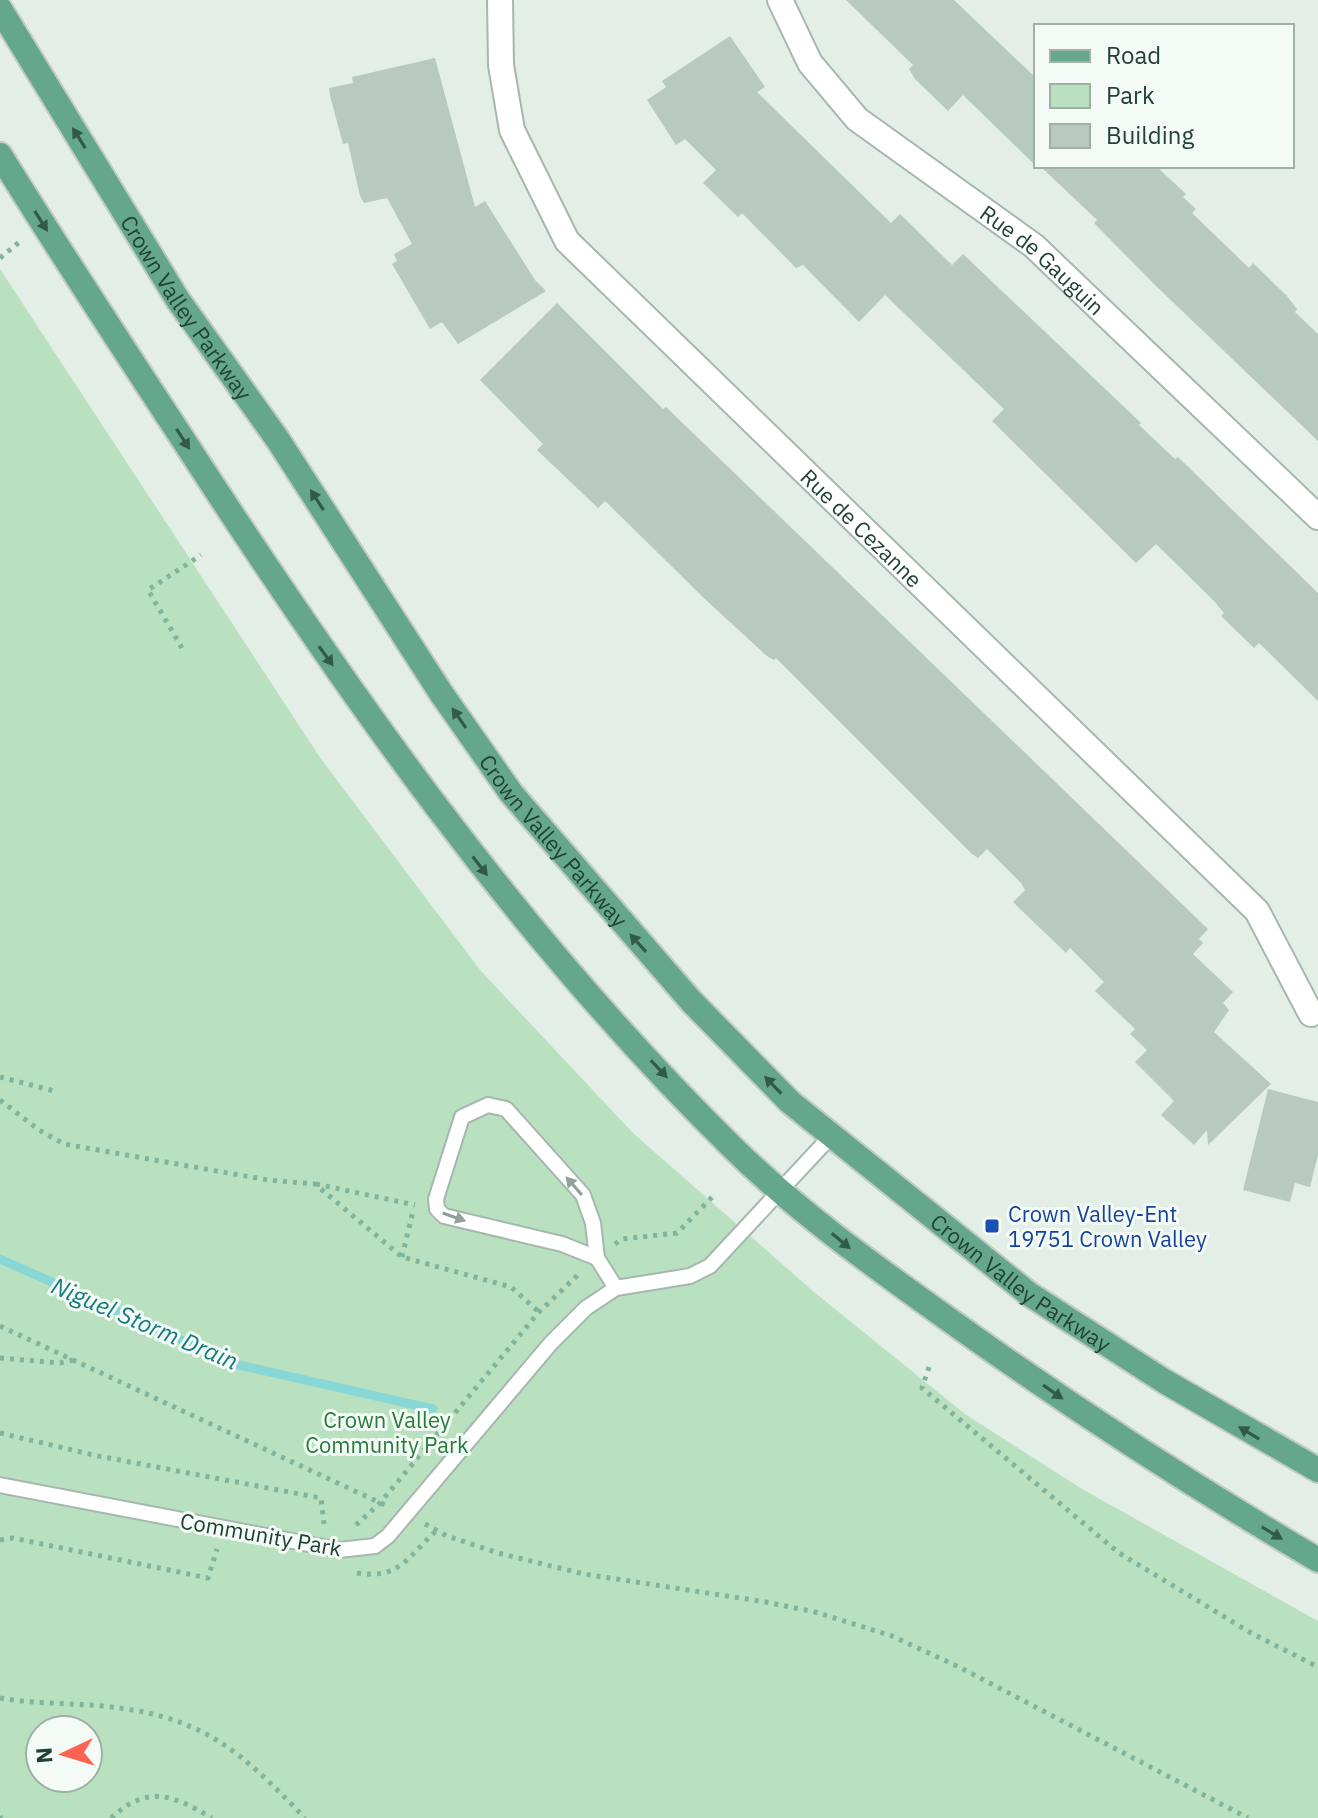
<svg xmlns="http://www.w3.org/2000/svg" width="1318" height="1818" font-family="'IBM Plex Sans',sans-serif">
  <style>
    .green { fill: #bae1bf; fill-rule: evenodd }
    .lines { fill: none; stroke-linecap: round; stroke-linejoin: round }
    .stream { stroke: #87d7d7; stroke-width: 9 }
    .building { fill: #b8c9c0 }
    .service-casing { stroke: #a5b7ae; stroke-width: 18 }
    .minor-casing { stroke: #a5b7ae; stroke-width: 28 }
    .primary-casing { stroke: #c1cac6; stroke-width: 28 }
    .path { stroke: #81b49c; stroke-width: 5; stroke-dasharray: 4 6; stroke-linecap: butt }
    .service { stroke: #fff; stroke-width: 14 }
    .minor { stroke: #fff; stroke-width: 24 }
    .primary { stroke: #64a78c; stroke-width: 24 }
    .oneway { fill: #325a4a }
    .oneway2 { fill: #90a09a }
    .transit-dot { fill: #1a4fb4; stroke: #f4faf6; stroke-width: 3 }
    .labels { text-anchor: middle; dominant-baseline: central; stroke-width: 6; stroke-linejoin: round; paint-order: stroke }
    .street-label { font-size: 22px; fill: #214134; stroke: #f4faf6 }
    .transit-label { font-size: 22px; fill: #164399; stroke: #f4faf6; text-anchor: start }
    .park-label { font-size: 22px; fill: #277c3b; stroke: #f4faf6 }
    .water-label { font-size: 24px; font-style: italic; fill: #157b7d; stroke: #f4faf6 }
  </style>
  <rect width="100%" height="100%" fill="#e3eee7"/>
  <path class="green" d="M0 269 321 759 481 971 634 1134 814 1292 965 1414 1082 1489 1318 1621V1818H0ZM40 1730H88V1778H40Z"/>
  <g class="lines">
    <path class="stream" d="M0 1259 235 1364 433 1409"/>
  </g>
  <path class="building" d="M846 0H954L1036 78V166L963 95 948 111 915 79 909 69 913 65Z
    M730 36 765 87 757 92 891 223 900 214 952 265 963 254 1141 423 1139 425 1175 459 1178 457 1318 593V701L1259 643 1254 648 1221 616 1224 613 1213 600 1156 544 1136 563 992 421 1004 409 885 295 859 322 803 265 796 268 742 213 738 217 703 183 716 170 685 139 676 145 647 100 666 87 662 81Z
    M435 58 475 207 485 201 535 280 546 291 458 344 442 322 430 329 392 264 397 261 394 254 412 244 387 198 364 203 360 196 348 143 343 144 330 96 329 88 353 83 352 77Z
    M1040 166H1156L1186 194 1183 197 1196 209 1192 213 1249 268 1253 263 1287 296 1297 309 1295 312 1318 334V441L1154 284 1094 223 1097 220Z
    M557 303 663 409 666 407 1208 929 1199 939 1203 943 1193 954 1233 992 1223 1003 1229 1010 1214 1032 1271 1084 1208 1145 1207 1130 1194 1145 1161 1115 1174 1101 1135 1062 1147 1050 1130 1034 1135 1029 1095 991 1104 982 1070 948 1066 953 1013 902 1025 890 1021 883 987 849 978 858 972 854 776 658 774 660 767 656 708 602 605 501 598 508 537 450 543 444 480 380Z
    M1268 1089 1318 1102V1155L1310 1187 1295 1183 1290 1202 1243 1190Z"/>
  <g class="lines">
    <g class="service-casing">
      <path id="service" d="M597 1258 562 1244 444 1216 437 1209 436 1199 462 1117 488 1105 506 1109 583 1195 593 1223 597 1258 616 1288
        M0 1485 339 1550 375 1546 388 1536 551 1343 586 1308 616 1288 690 1276 710 1266 831 1136"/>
    </g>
    <g class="minor-casing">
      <g id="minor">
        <path id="s1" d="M500 0 501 65 512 130 567 241 1257 911 1311 1014"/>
        <path id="s2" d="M780 0 810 63 857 119 1034 246 1318 517"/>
      </g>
    </g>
    <g class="primary-casing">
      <g id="primary">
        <path id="s3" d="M0 9 178 300 278 440 441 693 511 793 691 1001 790 1102 1029 1294 1164 1381 1318 1470"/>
        <path d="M0 155C60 252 123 348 186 444 348 694 519 938 733 1148 798 1212 874 1266 948 1319 1068 1405 1191 1485 1318 1560"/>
      </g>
    </g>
    <path class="path" d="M0 258 23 239
      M182 648 148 590 201 555
      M0 1077 58 1092
      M0 1100 39 1130 64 1144 268 1180 315 1184 402 1257 511 1287 539 1312
      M316 1184 415 1205
      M615 1244 622 1239 677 1233 716 1193
      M402 1257 413 1211
      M0 1326 387 1506
      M0 1358 60 1363 73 1360
      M929 1367 922 1388 1119 1553 1251 1633 1318 1667
      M0 1433 98 1456 321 1498 324 1524
      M425 1524 447 1536 498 1553 584 1574 766 1602 815 1612 892 1636 959 1667 1248 1818
      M356 1525 380 1503 539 1312 580 1273
      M0 1540 13 1538 208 1578 217 1549
      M357 1573C400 1580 408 1556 437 1530
      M0 1698C34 1704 69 1703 103 1706 203 1716 238 1749 305 1818
      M0 1816 1 1818
      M111 1818C148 1784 173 1795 212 1818"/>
    <use href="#service" class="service"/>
    <use href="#minor" class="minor"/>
    <use href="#primary" class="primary"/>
  </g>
  <defs><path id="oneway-solid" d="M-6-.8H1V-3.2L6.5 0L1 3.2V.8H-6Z" transform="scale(2)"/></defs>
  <g class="oneway">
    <use href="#oneway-solid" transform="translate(79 138) rotate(-122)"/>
    <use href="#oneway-solid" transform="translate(41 221) rotate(58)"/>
    <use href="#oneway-solid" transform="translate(183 439) rotate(57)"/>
    <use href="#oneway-solid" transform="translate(317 500) rotate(-123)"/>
    <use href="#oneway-solid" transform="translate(326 656) rotate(54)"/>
    <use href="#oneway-solid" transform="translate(459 718) rotate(-125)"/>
    <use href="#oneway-solid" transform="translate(480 866) rotate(52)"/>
    <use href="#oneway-solid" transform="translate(638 943) rotate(-132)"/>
    <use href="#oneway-solid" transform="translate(659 1069) rotate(47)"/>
    <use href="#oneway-solid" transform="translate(773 1085) rotate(-134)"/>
    <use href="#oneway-solid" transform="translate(841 1241) rotate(40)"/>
    <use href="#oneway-solid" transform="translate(1053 1392) rotate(35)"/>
    <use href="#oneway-solid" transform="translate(1249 1433) rotate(-149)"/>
    <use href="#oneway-solid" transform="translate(1272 1533) rotate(31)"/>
  </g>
  <g class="oneway2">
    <use href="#oneway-solid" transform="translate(574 1186) rotate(-131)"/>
    <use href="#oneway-solid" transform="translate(454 1217) rotate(19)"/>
  </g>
  <rect class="transit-dot" x="984" y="1218" width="16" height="16" rx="4"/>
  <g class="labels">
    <g class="street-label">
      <text stroke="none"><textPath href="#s2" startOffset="376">Rue de Gauguin</textPath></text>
      <text stroke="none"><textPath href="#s3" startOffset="352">Crown Valley Parkway</textPath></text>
      <text stroke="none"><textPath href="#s1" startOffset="666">Rue de Cezanne</textPath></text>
      <text stroke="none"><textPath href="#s3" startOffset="1000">Crown Valley Parkway</textPath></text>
      <text stroke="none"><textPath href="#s3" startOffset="1646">Crown Valley Parkway</textPath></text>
      <text transform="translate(261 1534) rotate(10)">Community Park</text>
    </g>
    <g class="transit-label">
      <text x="1008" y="1213">Crown Valley-Ent<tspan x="1008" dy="25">19751 Crown Valley</tspan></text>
    </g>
    <g class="park-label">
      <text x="387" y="1419">Crown Valley<tspan x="387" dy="25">Community Park</tspan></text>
    </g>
    <g class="water-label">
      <text transform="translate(145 1323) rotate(23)">Niguel Storm Drain</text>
    </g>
  </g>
  <rect x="1034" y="24" width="260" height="144" fill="#f4faf6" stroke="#a0b0a8" stroke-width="2"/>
  <rect x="1050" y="50" width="40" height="12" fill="#64a78c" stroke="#a0b0a8" stroke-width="2"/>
  <text x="1106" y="64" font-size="24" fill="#214134">Road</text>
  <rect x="1050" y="84" width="40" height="24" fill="#bae1bf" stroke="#a0b0a8" stroke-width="2"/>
  <text x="1106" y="104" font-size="24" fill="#214134">Park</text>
  <rect x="1050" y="124" width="40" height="24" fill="#b8c9c0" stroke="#a0b0a8" stroke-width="2"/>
  <text x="1106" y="144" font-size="24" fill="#214134">Building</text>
  <g transform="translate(64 1754) rotate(266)"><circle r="38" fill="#f4faf6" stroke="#a0b0a8" stroke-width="2"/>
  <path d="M0-6L14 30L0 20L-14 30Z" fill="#fd6252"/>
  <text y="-12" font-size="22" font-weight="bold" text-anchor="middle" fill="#214134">N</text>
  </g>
</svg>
